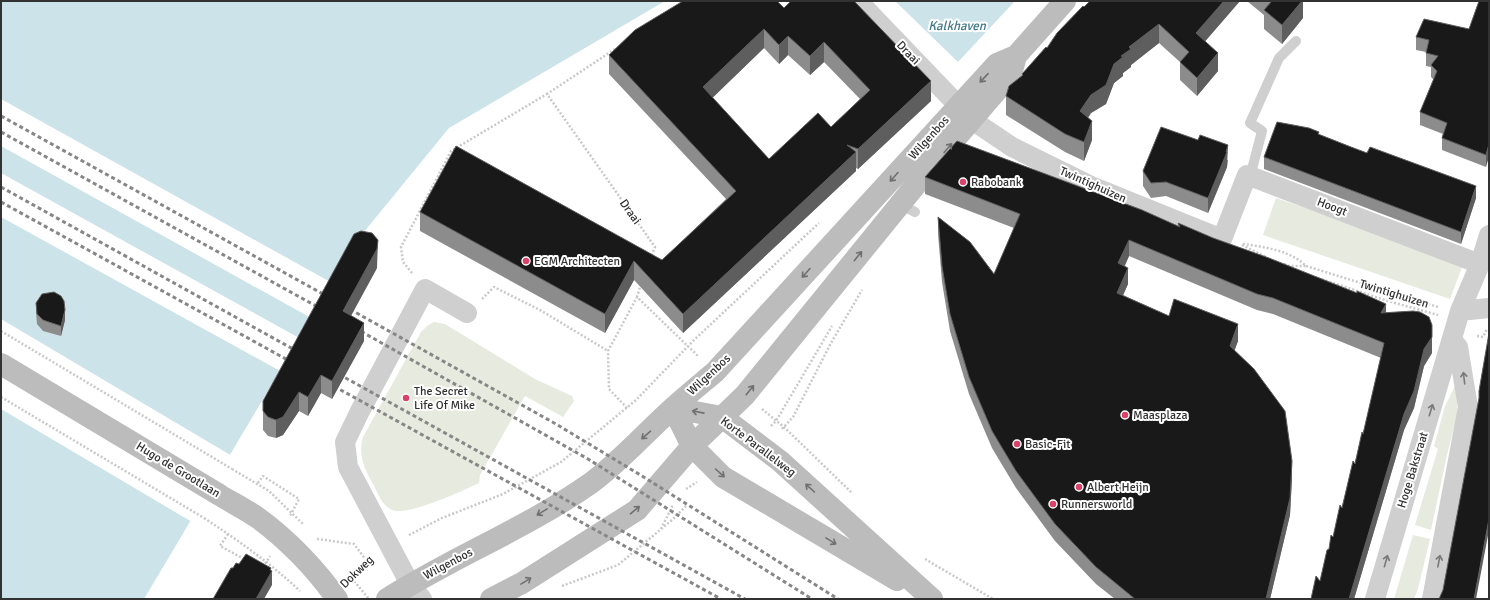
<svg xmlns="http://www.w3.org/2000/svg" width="1490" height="600" font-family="Signika,sans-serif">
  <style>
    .green { fill: #e7eade }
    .water { fill: #cce3e9 }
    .pier { fill: #fff }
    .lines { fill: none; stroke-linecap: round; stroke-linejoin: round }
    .path { stroke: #c9c9c9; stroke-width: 2.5; stroke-dasharray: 2 2; stroke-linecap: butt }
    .lane { stroke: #cfcfcf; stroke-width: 10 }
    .street { stroke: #cfcfcf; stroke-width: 20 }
    .secondary { stroke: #bcbcbc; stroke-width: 22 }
    .rail { stroke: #878787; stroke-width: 3; stroke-dasharray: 4 3; stroke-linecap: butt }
    .path-bridge { stroke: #c9c9c9; stroke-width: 2.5; stroke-dasharray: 2 2; stroke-linecap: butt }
    .secondary-bridge { stroke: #bcbcbc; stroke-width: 22 }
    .wall { fill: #8c8c8c; fill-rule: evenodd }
    .shaded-wall { fill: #5e5e5e }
    .building { fill: #191919; stroke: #5e5e5e; fill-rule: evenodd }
    .oneway { stroke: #707070 }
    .oneway2 { stroke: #797979 }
    .poi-dot { fill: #da4269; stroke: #fff; stroke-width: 1.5 }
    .labels { text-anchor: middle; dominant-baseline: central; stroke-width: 4; stroke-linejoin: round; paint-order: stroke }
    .street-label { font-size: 12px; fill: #323232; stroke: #fff }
    .poi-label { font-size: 12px; fill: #323232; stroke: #fff; text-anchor: start }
    .water-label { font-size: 13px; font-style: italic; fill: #417a89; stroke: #fff }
  </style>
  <rect width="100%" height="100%" fill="#fff"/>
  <path class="green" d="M1276 198 1464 262 1450 299 1263 235Z
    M434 322 445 324 535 379 572 396 574 401 563 417 525 396 480 475 479 483C465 490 406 517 392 510 382 506 378 493 373 484 364 468 358 455 363 437L421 332 427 326Z
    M1458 380 1457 416 1447 455 1431 530 1415 525 1438 449 1434 446 1445 406Z
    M1413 535 1430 539 1418 589 1414 599H1394Z"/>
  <path class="water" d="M1 1H665L449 128 359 238 144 599H1Z
    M895 1H1015L958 62Z"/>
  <path class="pier" d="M1 99 334 284 313 319 1 146Z
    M1 173 301 339 282 372 1 217Z
    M1 319 232 456 192 522 1 409Z"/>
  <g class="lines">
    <path class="path" d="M615 49 547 94 655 247 651 257
      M1243 244C1264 247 1290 250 1306 266L1438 307
      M1242 245 1266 257
      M1284 264 1289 266H1306
      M412 273 403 262 401 247 451 151 547 94
      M1318 278 1388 301 1438 315
      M641 284 637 297 698 356
      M482 299 494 287 540 310 608 351
      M1 331 232 469
      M1477 336 1483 337 1487 329
      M1 397 204 518
      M627 408 609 389 608 351 637 297
      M762 409 784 427 852 493
      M771 426 776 421 832 326
      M782 429 793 417 831 343 862 290
      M258 483 263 476 299 499 290 516
      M686 489 697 482
      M661 529 673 505
      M228 534 220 546 246 560
      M409 535 442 518 503 494 561 462 636 400 695 339 819 223
      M317 539 354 544 366 560
      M925 559 993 599
      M263 567 270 556
      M350 579 366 560 372 557
      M562 586 618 565 672 520 686 506"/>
    <path class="lane" d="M1250 177 1262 131 1250 123 1279 58 1296 41
      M900 204 915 212"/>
    <path class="street" d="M858 1 972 120 1012 147 1091 186 1222 239 1247 175 1480 264
      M1460 311 1489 308
      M422 599 410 584 348 467 345 442 360 411 425 289 467 313
      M1375 599 1460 311 1480 264 1489 235
      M1432 599 1468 407 1458 347 1452 340"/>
    <path class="secondary" d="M1 364 218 494
      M673 408 722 417 780 461 932 599
      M673 408 692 446 723 477 897 580
      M387 599C453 557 527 528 591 483 621 461 646 432 674 407 687 395 702 383 715 372L997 64 1016 56
      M491 599 522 583 637 510 692 446 745 395 923 176 1011 74 1016 56 1065 1"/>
    <path class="rail" d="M1 116 332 299
      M1 132 325 311
      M1 187 302 354
      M1 202 295 364
      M344 306 556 424 642 476 838 599
      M355 328 588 459 812 599
      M333 371 745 599
      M328 383 721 599"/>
    <path class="path-bridge" d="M232 469 269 491 303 524
      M204 518C239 541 269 562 300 591
      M349 575 369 599"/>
    <path class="secondary-bridge" d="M218 494C231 502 245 509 258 518 287 539 316 569 337 599"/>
  </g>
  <path class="wall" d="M1240 1 1205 41 1218 71 1197 96 1180 80V62L1159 43 1131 65V67L1123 73V76L1114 83 1106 104 1091 113 1088 118 1092 140 1084 161 1065 152 1006 115V96L1022 76V74L1047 48 1084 7Z
    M1247 1H1303V18L1282 44 1264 29V15Z
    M1489 1 1486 167 1442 150V138L1443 134 1420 125V112L1434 80 1431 77V67L1426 66V52L1416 50V37L1469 29Z
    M784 8 931 101 858 169 856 168V171L683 333 634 280 605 333 420 231V212L662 260 726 199 609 74V55ZM764 48 779 64 788 55 810 75 824 62 860 99 831 127 769 159 712 98Z
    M1319 135 1476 198 1461 244 1264 169V157Z
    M1228 160 1227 167 1208 213 1166 196 1151 198 1143 186V171Z
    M925 177 1178 226V223L1386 313 1432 353 1424 366 1414 408 1404 430 1354 599H1311L1320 581 1363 434 1381 358 1273 314 1257 310 1129 256 1125 266 1128 284 1123 295 1169 316 1238 341 1234 351 1292 478 1290 515 1270 599H1115L1096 584 1055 541 1016 488 992 448 969 394 950 331 942 282 938 234V217L994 274 1014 228 925 194Z
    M377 268 351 316 364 341 332 399 321 393 308 416 299 411 283 435 276 438 268 436 263 430V401Z
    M36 303 65 320 61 336 43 331 37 324 36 313Z"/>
  <path class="shaded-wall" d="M1224 1H1240L1196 52V33Z
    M1302 1H1303V18L1282 44V25Z
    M1159 24V43L1131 65V67L1123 73V76L1114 83 1106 104 1091 113 1080 129V111L1114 64 1129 47Z
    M764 29V48L703 107V87Z
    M788 36V55L779 64V45Z
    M824 42V62L810 75V56Z
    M1218 53V71L1197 96V78Z
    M931 81V101L858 169V149Z
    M1092 121V140L1084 161V142Z
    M1489 144V157L1486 167V155Z
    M1228 145 1227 167 1208 213V198Z
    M856 152V171L683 333V314Z
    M1476 186V198L1461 244V232Z
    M378 240 377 268 343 330V311Z
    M1129 240V256L1118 279V263Z
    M634 261V280L605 333V314Z
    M1128 268V284L1117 309V293Z
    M1386 304V321L1381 313Z
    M65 310V320L61 336V326Z
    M364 323V341L332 399V381Z
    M1238 324V341L1230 363V346Z
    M1432 325V353L1424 366 1414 408 1404 430 1354 599H1349L1404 414 1424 349Z
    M321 375V393L308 416V397Z
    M299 392V411L283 435 276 438V420Z
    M1292 461V478L1290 515 1270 599H1266Z
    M1489 519V530L1476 599H1474Z
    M271 568V573L272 571V585L264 599H256Z"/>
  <path class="building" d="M683 1H777L784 8 791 1H854L931 81 858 149 847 145 856 152 683 314 634 261 605 314 420 212 456 146 662 260 736 191 609 55 635 30ZM764 29 779 45 788 36 810 56 824 42 870 90 831 127 818 113 769 159 703 87Z
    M1090 1H1224L1196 33 1218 53 1197 78 1180 62 1189 52 1159 24 1129 47 1131 49 1121 56 1123 57 1114 64 1106 85 1091 95 1080 111 1092 121 1084 142 1065 134 1006 96 1009 86 1023 75 1022 74 1046 47 1047 48 1057 33 1083 6 1084 7Z
    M1270 1H1302L1282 25 1264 10 1271 2Z
    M1479 1H1489V144L1486 155 1442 138 1447 123 1420 112 1437 71 1431 65 1438 56 1426 53 1429 40 1416 37 1424 19 1469 29Z
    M1277 122 1309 128 1319 132 1318 134 1351 147 1367 153 1370 147 1476 186 1461 232 1264 157Z
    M1161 127 1198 140 1200 135 1228 145 1226 152H1227L1208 198 1166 182 1151 183 1143 171Z
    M957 141 1142 210 1180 227 1178 223 1213 238 1269 258 1357 293V291L1386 304 1381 313 1413 311 1420 312 1429 317 1432 325V337L1424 349 1414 391 1404 414 1349 599H1311L1316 576 1320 581 1327 550 1329 549 1331 535 1333 537 1340 505 1342 508 1353 461 1355 464 1362 432 1363 434 1384 343 1273 298 1257 294 1129 240 1118 263 1128 268 1117 293 1169 316 1174 299 1238 324 1230 346 1254 369 1285 411 1292 461 1290 498 1266 599H1135L1096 567 1055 524 1016 471 992 431 969 377 950 314 942 266 938 217 970 242 994 274 1020 214 925 177Z
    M361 231 372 233 378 240 377 249 343 311 364 323 332 381 321 375 308 397 299 392 283 417 276 420 268 417 263 411V401L354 234Z
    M54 292 61 296 64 301 65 310 61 326 43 320 37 314 36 303 42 294Z
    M1489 333V519L1474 599H1439L1443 590 1479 398V391Z
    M246 554 271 568 270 570 272 571 256 599H213L231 568H233L236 563 239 564Z"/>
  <defs><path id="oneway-shaft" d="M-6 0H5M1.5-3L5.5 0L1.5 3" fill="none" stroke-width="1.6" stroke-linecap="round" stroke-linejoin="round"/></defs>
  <g class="oneway">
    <use href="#oneway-shaft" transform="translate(984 78) rotate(133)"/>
    <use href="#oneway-shaft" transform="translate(948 148) rotate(-49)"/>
    <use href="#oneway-shaft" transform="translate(894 177) rotate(132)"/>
    <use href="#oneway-shaft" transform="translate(858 256) rotate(-51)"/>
    <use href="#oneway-shaft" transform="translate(806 273) rotate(132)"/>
    <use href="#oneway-shaft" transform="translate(750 390) rotate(-51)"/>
    <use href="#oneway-shaft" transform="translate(698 412) rotate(-169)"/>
    <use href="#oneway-shaft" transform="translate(646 435) rotate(139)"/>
    <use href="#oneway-shaft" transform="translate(720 473) rotate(42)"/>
    <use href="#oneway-shaft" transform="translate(810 488) rotate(-138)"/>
    <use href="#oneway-shaft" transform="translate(635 510) rotate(-40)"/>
    <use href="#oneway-shaft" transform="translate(542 512) rotate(149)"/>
    <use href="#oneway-shaft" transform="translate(831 541) rotate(31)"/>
    <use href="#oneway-shaft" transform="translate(526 581) rotate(-32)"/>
  </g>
  <g class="oneway2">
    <use href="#oneway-shaft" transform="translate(1464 378) rotate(-97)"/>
    <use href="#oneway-shaft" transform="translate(1431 410) rotate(-73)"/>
    <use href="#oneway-shaft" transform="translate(1386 561) rotate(-74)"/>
    <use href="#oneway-shaft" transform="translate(1439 561) rotate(-79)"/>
  </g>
  <g class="poi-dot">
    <circle cx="963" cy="182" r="4"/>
    <circle cx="526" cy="261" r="4"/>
    <circle cx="406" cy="398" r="4"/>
    <circle cx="1125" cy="415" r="4"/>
    <circle cx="1017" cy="444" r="4"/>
    <circle cx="1079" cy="487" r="4"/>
    <circle cx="1053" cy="504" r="4"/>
  </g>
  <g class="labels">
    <g class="street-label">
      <text transform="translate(908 53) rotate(46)">Draai</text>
      <text transform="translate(929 138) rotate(-48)">Wilgenbos</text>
      <text transform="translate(1093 185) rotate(24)">Twintighuizen</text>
      <text transform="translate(1332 207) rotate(21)">Hoogt</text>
      <text transform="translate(630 212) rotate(55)">Draai</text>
      <text transform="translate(1394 294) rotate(17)">Twintighuizen</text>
      <text transform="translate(709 375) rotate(-43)">Wilgenbos</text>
      <text transform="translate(758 447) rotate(37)">Korte Parallelweg</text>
      <text transform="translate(178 470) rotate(31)">Hugo de Grootlaan</text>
      <text transform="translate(1413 470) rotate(-73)">Hoge Bakstraat</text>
      <text transform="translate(448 564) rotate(-28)">Wilgenbos</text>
      <text transform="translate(357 572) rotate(-44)">Dokweg</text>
    </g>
    <g class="poi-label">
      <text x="971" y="182">Rabobank</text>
      <text x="534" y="261">EGM Architecten</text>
      <text x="414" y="391">The Secret<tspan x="414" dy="14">Life Of Mike</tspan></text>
      <text x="1133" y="415">Maasplaza</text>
      <text x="1025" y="444">Basic-Fit</text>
      <text x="1087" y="487">Albert Heijn</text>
      <text x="1061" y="504">Runnersworld</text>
    </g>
    <g class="water-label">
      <text x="957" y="26">Kalkhaven</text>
    </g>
  </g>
  <rect width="1490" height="600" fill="none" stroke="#323232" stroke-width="4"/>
</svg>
